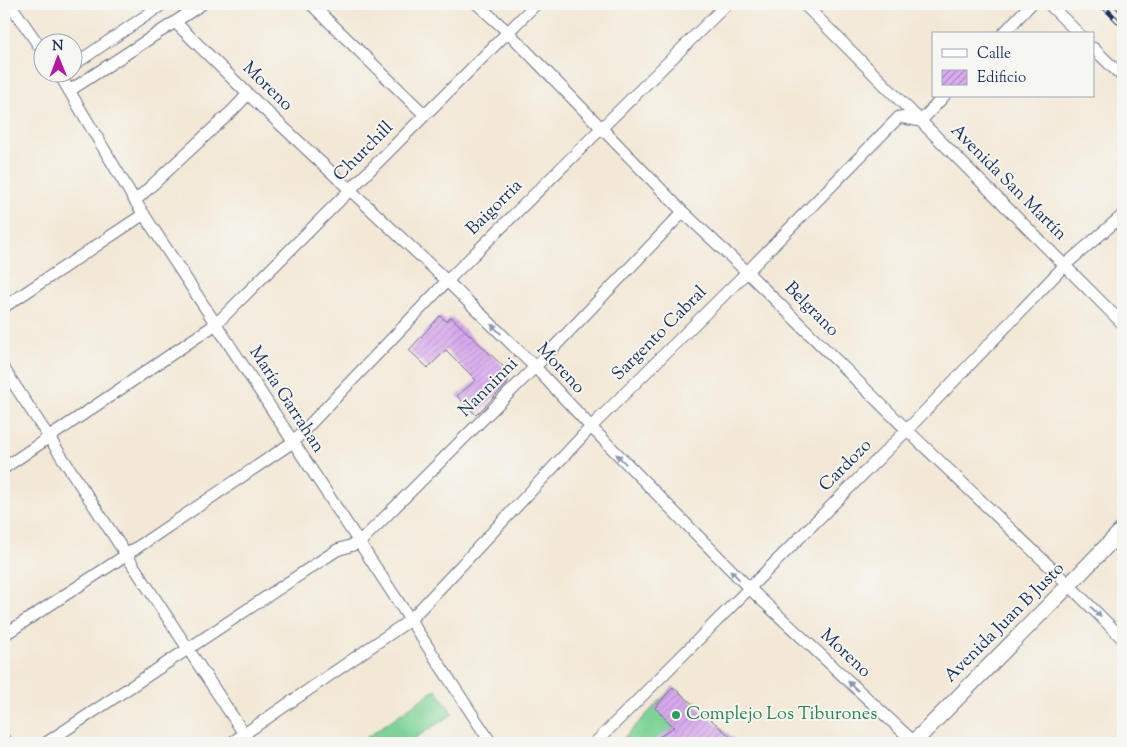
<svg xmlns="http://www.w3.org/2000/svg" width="1127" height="747" font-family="'Sorts Mill Goudy',serif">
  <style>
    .grass { fill: #7dd397; stroke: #4c817a }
    .building { fill: url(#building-hatch) }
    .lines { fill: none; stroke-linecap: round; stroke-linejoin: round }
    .minor-casing { stroke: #677088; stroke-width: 13 }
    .major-casing { stroke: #677088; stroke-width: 17 }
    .minor { stroke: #fff; stroke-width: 11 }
    .major { stroke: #fff; stroke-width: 15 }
    .rail-casing { stroke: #1b2f5e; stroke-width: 5 }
    .rail { stroke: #f6f6f2; stroke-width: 3; stroke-dasharray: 9; stroke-linecap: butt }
    .oneway { fill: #8d97ae }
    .leisure-dot { fill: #2e9e5b; stroke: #f6f6f2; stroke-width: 2 }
    .labels { text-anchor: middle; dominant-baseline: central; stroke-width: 4; stroke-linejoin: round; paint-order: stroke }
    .street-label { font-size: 18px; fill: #1b2f5e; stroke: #f6f6f2 }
    .leisure-label { font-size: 18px; fill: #27864d; stroke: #f6f6f2; text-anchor: start }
  </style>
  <defs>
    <pattern id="building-hatch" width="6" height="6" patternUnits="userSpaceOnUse" patternTransform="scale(1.25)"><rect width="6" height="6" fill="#daaaef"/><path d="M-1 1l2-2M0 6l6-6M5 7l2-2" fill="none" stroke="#b08bc5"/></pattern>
  </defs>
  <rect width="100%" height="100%" fill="#f6f6f2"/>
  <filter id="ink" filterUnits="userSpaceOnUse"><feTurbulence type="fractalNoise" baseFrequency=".02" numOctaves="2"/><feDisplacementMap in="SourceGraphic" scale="10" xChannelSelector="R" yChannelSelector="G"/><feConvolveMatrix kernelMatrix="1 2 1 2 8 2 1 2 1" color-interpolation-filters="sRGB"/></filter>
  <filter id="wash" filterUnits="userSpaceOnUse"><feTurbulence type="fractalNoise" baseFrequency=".0096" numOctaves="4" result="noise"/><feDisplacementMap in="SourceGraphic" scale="20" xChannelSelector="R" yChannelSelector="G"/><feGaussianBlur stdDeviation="1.12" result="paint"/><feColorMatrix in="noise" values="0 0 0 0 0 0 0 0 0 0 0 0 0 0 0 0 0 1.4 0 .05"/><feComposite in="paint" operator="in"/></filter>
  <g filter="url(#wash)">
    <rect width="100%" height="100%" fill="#f3e8d6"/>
    <path class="grass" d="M673 687 738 743H619Z
      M436 689 453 714 415 738 418 743H359Z"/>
    <g id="blocks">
      <path class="building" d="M440 316 446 321 451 317 508 371V383L476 415 457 396 476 380 446 350 428 368 409 350Z
        M673 687 738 743H651L674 727 655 708Z"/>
    </g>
  </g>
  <g filter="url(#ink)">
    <use href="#blocks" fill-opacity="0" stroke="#677088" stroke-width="1"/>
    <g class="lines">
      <g class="minor-casing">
        <path id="minor" d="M10 4 42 50
          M311 4 425 115
          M477 4 508 32 683 212 747 272 907 430 1069 585 1123 639
          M804 4 1123 324
          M1049 4 1079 34
          M175 22 248 94 447 281 535 367 591 427 749 588 915 743
          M1003 34 1031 4
          M1093 48 1123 77
          M72 66 163 4
          M58 72 135 201 491 743
          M69 91 175 22 202 4
          M135 201 233 110 248 94
          M4 307 144 214
          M4 369 250 743
          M4 468 216 324 536 4
          M4 635 126 555 293 442 447 281 727 4
          M4 739 6 743
          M46 743 337 550 359 543 535 367 683 212
          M231 743 410 620 591 427 747 272 899 117 921 121 944 96
          M595 743 907 430 1065 265 1123 215"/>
      </g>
      <g class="major-casing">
        <path id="major" d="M913 743 1069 585 1123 529"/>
      </g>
      <use href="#minor" class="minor"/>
      <use href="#major" class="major"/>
      <g class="rail-casing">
        <path id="rail" d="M1101 4 1123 26
          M1115 4 1123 12"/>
      </g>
      <use href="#rail" class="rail"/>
    </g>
    <defs><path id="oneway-solid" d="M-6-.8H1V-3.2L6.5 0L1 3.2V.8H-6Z" transform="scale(1.25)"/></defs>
    <g class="oneway">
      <use href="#oneway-solid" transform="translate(496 329) rotate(-136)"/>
      <use href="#oneway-solid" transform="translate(621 459) rotate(-134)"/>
      <use href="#oneway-solid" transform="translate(735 575) rotate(-134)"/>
      <use href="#oneway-solid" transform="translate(1096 612) rotate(45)"/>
      <use href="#oneway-solid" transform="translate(853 686) rotate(-137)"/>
    </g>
  </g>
  <circle class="leisure-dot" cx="676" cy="715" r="5"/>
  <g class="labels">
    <g class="street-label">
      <text transform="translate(267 87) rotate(44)">Moreno</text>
      <text transform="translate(364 152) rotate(-45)">Churchill</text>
      <text transform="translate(1008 183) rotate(45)">Avenida San Martín</text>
      <text transform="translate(495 208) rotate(-45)">Baigorria</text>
      <text transform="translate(811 310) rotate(45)">Belgrano</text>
      <text transform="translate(660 334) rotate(-45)">Sargento Cabral</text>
      <text transform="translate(560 369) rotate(47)">Moreno</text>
      <text transform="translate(489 388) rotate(-45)">Nanninni</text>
      <text transform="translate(286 400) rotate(57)">María Garrahan</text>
      <text transform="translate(846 466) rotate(-45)">Cardozo</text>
      <text transform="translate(1005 623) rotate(-45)">Avenida Juan B Justo</text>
      <text transform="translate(845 654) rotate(43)">Moreno</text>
    </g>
    <g class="leisure-label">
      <text x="686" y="715">Complejo Los Tiburones</text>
    </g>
  </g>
  <rect width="1127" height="747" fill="none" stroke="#f6f6f2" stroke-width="20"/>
  <rect x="932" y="32" width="162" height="65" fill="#f6f6f2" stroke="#9ea6b7"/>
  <rect x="942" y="49" width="25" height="8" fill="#ffffff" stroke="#9ea6b7"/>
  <text x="977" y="58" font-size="15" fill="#1b2f5e">Calle</text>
  <rect x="942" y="70" width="25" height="15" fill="url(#building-hatch)" stroke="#9ea6b7"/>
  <text x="977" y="82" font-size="15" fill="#1b2f5e">Edificio</text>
  <g transform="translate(58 58) rotate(359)"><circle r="24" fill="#f6f6f2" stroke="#9ea6b7"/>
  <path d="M0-4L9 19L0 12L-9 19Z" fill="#b5179e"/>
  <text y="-8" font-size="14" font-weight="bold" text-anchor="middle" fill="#1b2f5e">N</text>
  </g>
</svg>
